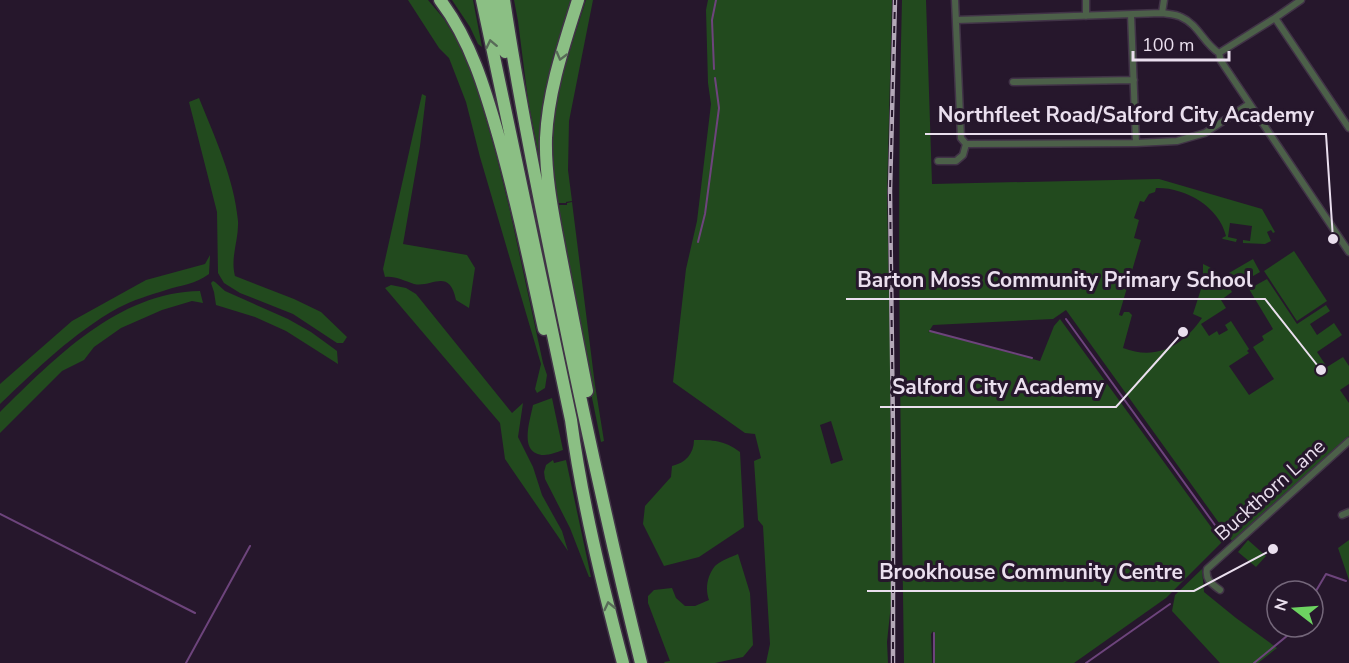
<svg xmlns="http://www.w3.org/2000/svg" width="1349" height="663" font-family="'Nunito Sans',sans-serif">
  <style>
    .green { fill: #224a1e; fill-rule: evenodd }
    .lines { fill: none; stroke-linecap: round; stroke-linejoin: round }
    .stream { stroke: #6d447c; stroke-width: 2 }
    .street-casing { stroke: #413347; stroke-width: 9 }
    .highway-casing { stroke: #413347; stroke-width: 15 }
    .street { stroke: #4c6049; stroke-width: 6 }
    .highway { stroke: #8bbf84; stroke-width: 12 }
    .rail-casing { stroke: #b4a8b8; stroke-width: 4.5 }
    .rail { stroke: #26172c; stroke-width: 2; stroke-dasharray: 7; stroke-linecap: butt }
    .oneway { stroke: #586b58 }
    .labels { text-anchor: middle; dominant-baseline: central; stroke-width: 6; stroke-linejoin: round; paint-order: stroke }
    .street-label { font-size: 20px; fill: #eadfee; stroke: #26172c }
    .leader { fill: none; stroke: #eadfee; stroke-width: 2 }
    .callout-dot { fill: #eadfee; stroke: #26172c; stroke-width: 2 }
    .callout-label { font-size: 21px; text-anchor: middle; font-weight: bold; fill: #eadfee; stroke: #26172c; stroke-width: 6; stroke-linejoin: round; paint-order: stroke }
  </style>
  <rect width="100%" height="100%" fill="#26172c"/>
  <path class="green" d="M408 0H428L444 19 458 42 473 76 480 98 496 154 510 211 543 363 547 375 545 388 537 393 535 389 541 364 480 157 466 102 449 58 439 48Z
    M452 0H473L482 47 478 44 470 27Z
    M514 0H572L542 173 528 100 518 21Z
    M586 0H593L569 121 568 170 572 201 566 202V203H557C555 185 553 166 553 148 552 98 571 47 586 0Z
    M708 0H892L887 195 890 346 891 604 887 642 888 663H766L770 644 763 526 758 520 754 461 761 458 755 434 745 433 673 382 686 269 697 221 711 104 708 83 706 10ZM831 421 843 460 831 464 820 425Z
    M902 0H926L932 184 1159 179 1262 209 1275 232 1273 233 1271 230 1267 232 1271 241 1265 244 1243 243V240L1250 241 1252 226 1230 223 1228 237 1237 239 1236 242 1223 239 1222 238 1226 236C1219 206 1184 187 1156 188L1155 192 1149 194 1144 202 1140 201 1134 218 1139 220 1134 238 1141 240 1119 315 1122 316 1124 312H1129L1132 315 1123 348C1156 361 1183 346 1202 318L1193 314 1201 289 1204 288 1206 283 1203 281 1205 275 1203 274V264C1216 269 1226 280 1232 292L1221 300 1226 308 1201 324 1209 336 1217 331 1219 335 1228 330 1225 325 1231 321 1249 349 1247 351 1249 353 1229 366 1249 395 1274 379 1253 347 1264 340 1262 336 1273 329 1249 289 1267 279 1297 324 1326 305 1330 311 1310 324 1317 335 1334 323 1342 335 1317 352 1327 367 1343 357 1349 366V384L1340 390 1349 403V436L1232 541 1066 310 1053 319 933 325 928 333 930 331 1040 361 1054 326 1060 319 1222 542 1166 598 1074 663H935L933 631 931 634 932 663H904C901 442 896 221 902 0Z
    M422 94 426 96 420 146 403 244 467 255 475 268 469 308 456 300C449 267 432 288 414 284 404 281 396 276 385 277L383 269Z
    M199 98C215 138 234 178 238 221 239 240 230 257 235 276L294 299 321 312 347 337 343 343H337L293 314 240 293 224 283 218 273 217 212 189 102Z
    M572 202 595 385 604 441 601 442 588 378 559 209V205H567V203Z
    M1294 251 1327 301 1297 321 1264 271Z
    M210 255 209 274C196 284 181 285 166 290 150 295 133 300 118 308 73 333 37 369 0 404V384L72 321 146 280 205 264Z
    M1253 259 1260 272 1236 286 1229 273Z
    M213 281 215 282 225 291 288 319 311 332 333 348 337 351 338 364 286 331 255 317 216 305 214 292 211 283Z
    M391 285 406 288 416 294 512 413 523 403 518 437 533 467 542 495 562 531 568 551 505 459 500 423 385 288Z
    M200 291 203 303 192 301 162 310 121 328 94 347 84 360 62 371 0 433V412C54 359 118 292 200 291Z
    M552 398 563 450C557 452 550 455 544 455 518 454 530 421 533 405Z
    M694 440C713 440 724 440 740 452L744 527 699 557 664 566 643 524 645 506 671 477 672 466C685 463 694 454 694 440Z
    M553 460 554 463 566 460 591 577H589L570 528 545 479 544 472 546 465Z
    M1248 540 1266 556 1256 567 1238 552Z
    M1349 540V580L1338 548Z
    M738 554 750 593 753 645 743 657 715 663H665L664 662 670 661 648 603V596L654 590 672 588 676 598 685 606H695L709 600C705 589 707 576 715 566 720 561 731 557 738 554Z
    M1202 569 1204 592 1236 618 1277 648 1258 663H1220L1172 611 1175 595Z"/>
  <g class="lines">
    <path class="stream" d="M714 69 712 20 716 0
      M698 242 705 214 719 108 715 78
      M1066 319 1225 539
      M930 331 1032 358
      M0 514 195 613
      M1313 596 1326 574 1346 581
      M934 633V663
      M186 663 250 546
      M1086 663 1170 604
      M1254 663 1293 631 1295 627"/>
    <g class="street-casing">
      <path id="street" d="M955 0 961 138 966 144
        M1086 0V16
        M1162 13 1164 0
        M1131 15 1136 143
        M1275 18 1349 128
        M956 20 1162 13C1168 14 1176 14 1181 17 1198 24 1204 44 1219 53
        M1219 53 1221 61 1349 252
        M1219 53 1275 18 1301 0
        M1013 82 1134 80
        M938 161H956L963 155 966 144 1136 143 1177 141 1205 133 1249 104
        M1342 515 1349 512
        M1220 590C1212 584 1205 580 1207 569L1349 441"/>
    </g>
    <g class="highway-casing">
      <path id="highway" d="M440 0C471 41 485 89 499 138 517 201 530 265 544 329
        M482 0 571 420C582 502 602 583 623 663
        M493 0 505 52
        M504 0C519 99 539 197 559 295 584 418 611 541 641 663
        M578 0C564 45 548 91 546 138 545 177 553 214 560 252 569 298 578 345 587 391"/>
    </g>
    <use href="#street" class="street"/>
    <use href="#highway" class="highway"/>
    <g class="rail-casing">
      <path id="rail" d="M893 663V431L890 191 895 0"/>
    </g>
    <use href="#rail" class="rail"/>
  </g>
  <defs><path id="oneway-chevron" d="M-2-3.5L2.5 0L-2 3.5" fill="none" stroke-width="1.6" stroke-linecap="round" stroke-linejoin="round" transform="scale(1.5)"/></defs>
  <g class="oneway">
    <use href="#oneway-chevron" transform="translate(491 44) rotate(-102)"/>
    <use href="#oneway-chevron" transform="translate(561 56) rotate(105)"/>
    <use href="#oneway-chevron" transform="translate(609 606) rotate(-103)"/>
  </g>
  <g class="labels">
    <g class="street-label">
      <text transform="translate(1270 490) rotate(-42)">Buckthorn Lane</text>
    </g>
  </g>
  <path class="leader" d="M1333 239L1326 134H925M1321 370L1265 299H846M1183 332L1116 407H880M1273 549L1194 591H867"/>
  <g class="callout-dot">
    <circle cx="1333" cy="239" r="6"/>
    <circle cx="1321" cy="370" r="6"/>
    <circle cx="1183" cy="332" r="6"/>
    <circle cx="1273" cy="549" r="6"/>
  </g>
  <g class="callout-label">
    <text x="1126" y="122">Northfleet Road/Salford City Academy</text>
    <text x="1055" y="287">Barton Moss Community Primary School</text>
    <text x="998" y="394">Salford City Academy</text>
    <text x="1031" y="579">Brookhouse Community Centre</text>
  </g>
  <g transform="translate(1295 609) rotate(287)"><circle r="28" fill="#26172c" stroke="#74677a" stroke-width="1.5"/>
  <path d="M0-4.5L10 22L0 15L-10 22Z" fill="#6dd361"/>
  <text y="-9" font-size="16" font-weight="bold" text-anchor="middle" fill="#eadfee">N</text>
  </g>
  <path d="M1133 51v9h96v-9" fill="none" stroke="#eadfee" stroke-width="3"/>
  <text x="1142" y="51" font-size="18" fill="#eadfee" stroke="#26172c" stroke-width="4.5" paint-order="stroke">100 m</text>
</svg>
